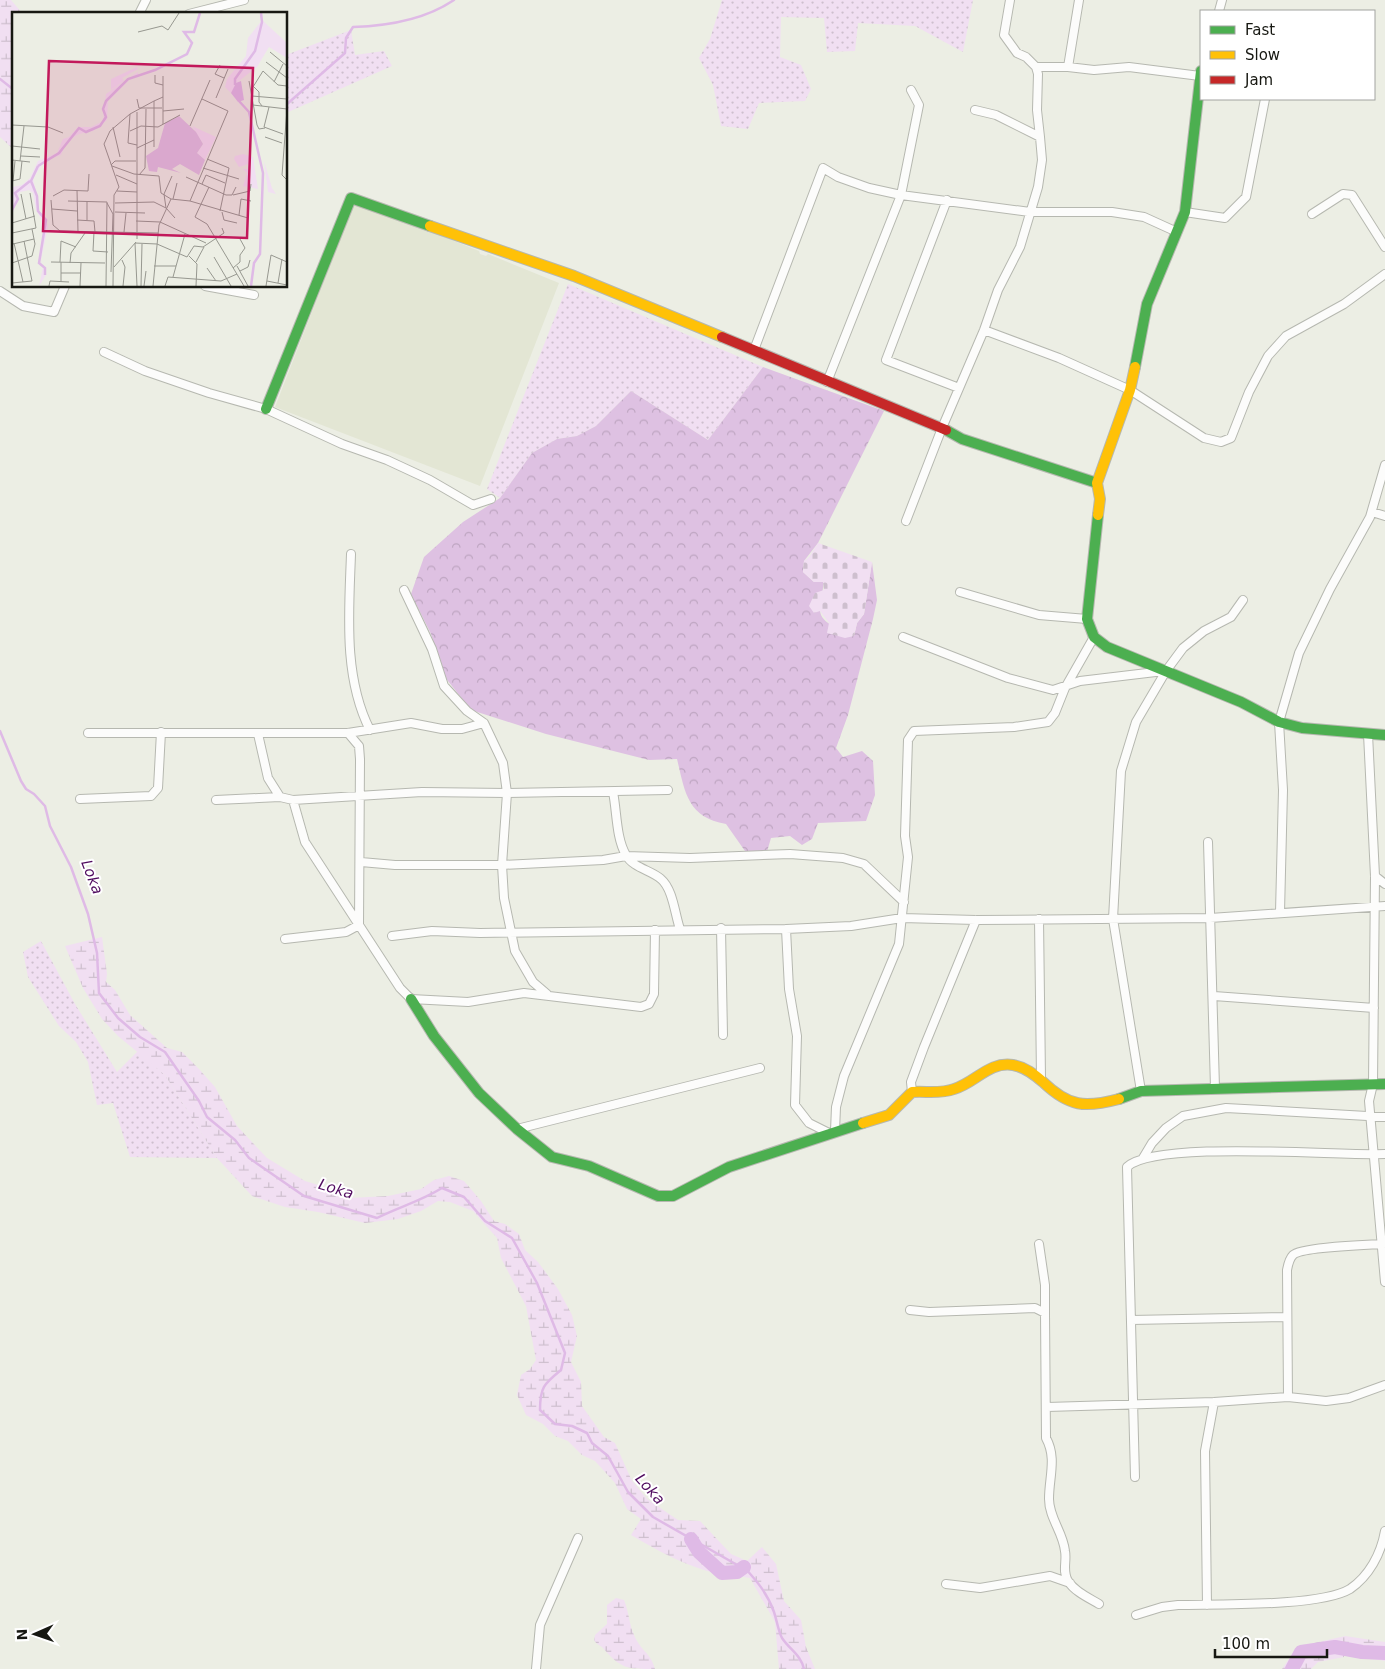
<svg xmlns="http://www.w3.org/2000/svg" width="1385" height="1669" font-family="'DejaVu Sans',sans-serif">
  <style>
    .built { fill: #e3e6d4 }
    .grass { fill: url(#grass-dots) }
    .forest { fill: url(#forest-crowns) }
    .wetland { fill: url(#wetland-marsh) }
    .cemetery { fill: url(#cemetery-stones) }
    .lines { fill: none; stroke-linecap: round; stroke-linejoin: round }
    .stream { stroke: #dfbae6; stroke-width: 2.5 }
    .river { stroke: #dfbae6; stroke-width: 14 }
    .street-casing { stroke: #b6b8b0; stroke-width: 10 }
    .fast-casing { stroke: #b6b8b0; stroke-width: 12 }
    .slow-casing { stroke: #b6b8b0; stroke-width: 12 }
    .jam-casing { stroke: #b6b8b0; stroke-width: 12 }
    .street { stroke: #fcfcfb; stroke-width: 8 }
    .fast { stroke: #4caf50; stroke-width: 10 }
    .slow { stroke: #ffc107; stroke-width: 10 }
    .jam { stroke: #c62828; stroke-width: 10 }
    .labels { text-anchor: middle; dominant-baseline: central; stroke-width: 4; stroke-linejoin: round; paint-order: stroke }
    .water-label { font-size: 15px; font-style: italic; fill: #500b5f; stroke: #fff }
    .inset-river { fill: none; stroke: #dfbae6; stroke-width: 2.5 }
    .inset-road { fill: none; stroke: #979890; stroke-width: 1 }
    .view { fill: #c2185b; fill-opacity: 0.15; stroke: #c2185b; stroke-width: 2.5 }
    .inset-edge { fill: none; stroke: #171812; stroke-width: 2.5 }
  </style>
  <defs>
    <pattern id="grass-dots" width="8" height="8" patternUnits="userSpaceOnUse" patternTransform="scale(1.25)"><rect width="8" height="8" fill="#f1dff2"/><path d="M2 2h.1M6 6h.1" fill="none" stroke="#cebfce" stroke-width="1.8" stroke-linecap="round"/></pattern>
    <pattern id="forest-crowns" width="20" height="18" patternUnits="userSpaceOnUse" patternTransform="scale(1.25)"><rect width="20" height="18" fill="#dec1e2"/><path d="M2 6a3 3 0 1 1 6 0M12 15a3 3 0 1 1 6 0" fill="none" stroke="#bea5c1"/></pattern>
    <pattern id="wetland-marsh" width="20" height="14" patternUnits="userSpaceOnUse" patternTransform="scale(1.25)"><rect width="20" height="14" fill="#f1dff2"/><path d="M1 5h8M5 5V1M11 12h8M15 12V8" fill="none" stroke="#cebfce"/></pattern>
    <pattern id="cemetery-stones" width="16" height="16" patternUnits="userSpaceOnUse" patternTransform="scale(1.25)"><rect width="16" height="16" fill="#f1dff2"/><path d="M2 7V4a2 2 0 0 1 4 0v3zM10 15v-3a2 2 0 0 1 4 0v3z" fill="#cebfce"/></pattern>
  </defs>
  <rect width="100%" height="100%" fill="#eceee4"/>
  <path class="built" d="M355 201 479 251 480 254 486 256 488 254 559 283 480 486 275 407Z"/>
  <path class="grass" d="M722 0H973L963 52 915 26 858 23 855 51 827 52 824 18 781 17 780 57 801 65 811 89 805 101 759 103 748 129 721 126 713 85 699 58 710 39Z
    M351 30 355 55 384 51 392 66 286 113V55Z
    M568 284 763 367 708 440 631 391 596 426 577 436 557 439 532 453 500 498 487 489Z
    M41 941 75 1004 117 1072 138 1051 165 1075 217 1158 130 1157 113 1103 97 1105 88 1062 76 1042 59 1026 28 977 23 952Z"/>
  <path class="forest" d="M763 367 884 411 818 543 804 561 803 572 814 582H823C824 592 819 601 820 610 820 624 844 631 854 636L857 623 864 614 872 562 877 600 873 619 848 715 836 748 843 757 862 751 873 761 875 795 866 821 818 823 812 839 802 845 790 836 771 838 766 855 745 851 726 824C687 817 685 792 677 759L649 760 546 734 471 710 444 676 431 634 411 594 424 557 463 522 500 498 532 453 557 439 577 436 596 426 631 391 708 440Z"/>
  <path class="wetland" d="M0 0H11L23 14H14V150L0 137Z
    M102 937 107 974 106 982 115 990 130 1015 167 1048 182 1052 199 1069 215 1087 237 1126 267 1158 305 1181 325 1187 350 1198 388 1196 421 1189 434 1180 449 1176 464 1181 481 1201 494 1221 505 1224 519 1234 525 1250 538 1262 558 1289 572 1315 577 1336 571 1362 581 1382 582 1406 604 1437 615 1443 632 1481 647 1499 678 1520 700 1521 731 1554 747 1561 762 1547 776 1564 784 1601 801 1620 806 1647 815 1669H779L775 1622 750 1578C740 1576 730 1576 719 1574 687 1567 660 1552 631 1535L641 1519 627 1509 615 1483 595 1461 582 1455 568 1441 555 1436 543 1424 526 1415 517 1395 521 1375 530 1369 536 1360 526 1306 501 1258 497 1238 473 1211 450 1202 438 1201 421 1211 398 1219 365 1223 318 1212 285 1207 252 1196 217 1158 165 1075 118 1036 102 1019 83 988 65 946Z
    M616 1598 624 1600C629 1612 629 1624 634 1635 640 1650 651 1653 655 1669 627 1669 621 1669 603 1648 600 1645 597 1645 594 1640L595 1635 607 1624V1605Z
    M1345 1636 1385 1642V1661L1344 1654V1657L1318 1662 1311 1669H1282L1297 1647Z"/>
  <path class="cemetery" d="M818 543 872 562 864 614 857 623 854 636 845 638 827 633 829 623 820 611 814 613 809 606 815 593 824 590 823 582H814L803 572 804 561 809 557Z"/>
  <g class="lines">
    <path class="stream" d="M0 79 14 90
      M286 105 345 53 346 38 353 27C387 26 426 19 454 0
      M0 731 21 781 26 789 34 794 45 806 50 826 71 867 88 914 97 953 99 993 118 1018 140 1037 165 1052 199 1101 207 1117 235 1140 249 1158 304 1196 377 1218C399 1207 421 1201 442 1188L464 1197 485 1221 512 1238 537 1283 565 1353 561 1370C544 1384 540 1387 540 1410L555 1424 572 1426 587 1433 592 1443 608 1456 628 1492 653 1517 739 1566 744 1567C756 1580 768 1594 774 1612 777 1621 778 1630 782 1638 790 1650 801 1655 804 1669"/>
    <path class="river" d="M691 1539 699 1552 722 1573 737 1572 744 1567
      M1292 1669 1301 1652 1335 1647 1362 1652 1385 1653"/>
    <g class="street-casing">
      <path id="street" d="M1010 0 1004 35 1017 53 1026 57 1036 67 1038 74 1037 110 1040 137
        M1079 0 1068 67 1094 70 1129 67 1200 76
        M1219 11 1222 0
        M139 14 146 0
        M189 14 244 0
        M1036 67H1068
        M947 200 886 360 959 388
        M1185 212 1225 218 1246 197 1265 99
        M1312 214 1343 194 1352 195 1385 247
        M205 286 254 295
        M0 291 23 306 54 312 65 286
        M984 330 1059 358 1130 390 1204 438 1221 442 1231 438 1249 392 1268 356 1286 336 1344 304 1385 274
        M754 350 823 168 838 177 869 188 901 195 1030 212H1112L1144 217 1177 232
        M104 352 145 371 209 393 266 409 342 444 387 460 430 480 473 505 491 499
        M827 382 901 195 919 105 911 90
        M1372 512 1385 516
        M906 521 942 428 984 330 998 290 1020 247 1038 187 1042 160 1040 137 996 115 975 110
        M351 554C349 612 343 677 370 730
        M404 590 432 649 444 686 467 711 484 723 503 763 507 793 502 865 504 898 515 951 533 982 547 994
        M960 592 1039 615 1087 619
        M903 637 1008 678 1053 690 1080 681 1164 671
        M88 733H348L411 723 442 729H462L484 723
        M258 734 268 778 280 797 293 800 422 792 507 793 668 790
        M1368 734 1375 876 1373 1084 1369 1101 1385 1282
        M613 792C617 812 616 838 626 855 633 868 651 870 661 879 673 889 675 915 680 929
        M80 799 151 796 158 788 161 732
        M216 800 280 797
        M293 800 305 842 400 988 411 999 468 1002 524 993 641 1007 649 1004 654 994 655 930
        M1208 842 1215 1088
        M361 862 395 865H502L603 860 626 856 690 858 790 854 843 858 864 864 904 902
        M1375 876 1385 884
        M1280 912 1283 790 1279 722 1299 653 1330 589 1370 517 1385 465
        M1039 919 1041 1078
        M721 928 723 1035
        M786 929 789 989 797 1036 795 1105 809 1123 829 1133
        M392 936 432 931 480 933 786 929 851 926 902 918 976 920 1210 918 1385 906
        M285 939 346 932 359 925 360 759 359 746 348 733
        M1214 996 1374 1008
        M1141 1091 1113 919 1121 771 1136 722 1166 671 1183 648 1204 631 1231 617 1243 600
        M912 1092 911 1082 924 1047 976 920
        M517 1129 760 1068
        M835 1131 836 1107 844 1076 899 944 908 857 905 836 908 740 914 731 1014 727 1048 722 1055 713 1065 688 1094 637
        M1143 1158 1152 1143 1166 1128 1183 1116 1226 1108 1385 1117
        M1039 1244 1045 1285V1313
        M910 1310 929 1312 1035 1308 1045 1313 1046 1438C1057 1458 1049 1477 1049 1499 1049 1518 1063 1532 1065 1551 1067 1561 1062 1571 1068 1581 1075 1592 1089 1598 1099 1604
        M1131 1320 1287 1317
        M1288 1397 1287 1270C1288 1265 1289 1259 1293 1255 1301 1247 1367 1245 1382 1244
        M1047 1407 1214 1402 1288 1397 1326 1401 1349 1398 1385 1385
        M1135 1477 1127 1167C1156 1140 1337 1156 1385 1154
        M946 1584 980 1588 1050 1576 1070 1583
        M1207 1605 1205 1451 1214 1402
        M1136 1615 1162 1607 1178 1605C1216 1604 1320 1607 1350 1589 1369 1576 1381 1554 1385 1531
        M536 1669 540 1625 578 1538"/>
    </g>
    <g class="fast-casing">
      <path id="fast" d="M1135 367 1147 304 1185 212 1201 71
        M266 409 351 198 430 226
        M946 430 962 439 1097 483
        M1098 515 1087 619 1094 637 1107 647 1241 702 1279 722 1302 728 1385 735
        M411 999 434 1036 479 1093 517 1129 552 1157 589 1166 658 1196H673L729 1167 863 1123
        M1119 1099 1141 1091 1385 1084"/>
    </g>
    <g class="slow-casing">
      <path id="slow" d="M430 226 574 276 722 337
        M1098 515 1100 499 1097 483 1130 390 1135 367
        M863 1123 889 1115 912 1092C926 1091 941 1094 954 1089 975 1083 989 1061 1013 1065 1025 1067 1034 1074 1043 1082 1069 1107 1085 1108 1119 1099"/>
    </g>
    <g class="jam-casing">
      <path id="jam" d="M722 337 946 430"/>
    </g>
    <use href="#street" class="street"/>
    <use href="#fast" class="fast"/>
    <use href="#slow" class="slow"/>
    <use href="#jam" class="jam"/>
  </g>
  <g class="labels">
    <g class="water-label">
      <text transform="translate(92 877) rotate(69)">Loka</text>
      <text transform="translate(336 1189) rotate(17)">Loka</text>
      <text transform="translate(650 1489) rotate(48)">Loka</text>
    </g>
  </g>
  <g transform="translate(12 12)">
    <rect width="275" height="275" fill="#eceee4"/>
    <path d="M125 55 126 57 110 66 112 69 99 78V67ZM180 114 204 125 193 148 185 141 191 132ZM231 142 241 145 246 177 231 174 235 161 231 157H236V152L227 155 222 147 223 144ZM252 149 260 176 264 182 256 180ZM18 171 24 183 17 178 8 180 0 203 1 175Z" fill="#f1dff2"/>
    <path d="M167 104 184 120 191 132 185 141 193 148 187 163 168 152 160 157 169 161 146 155 145 160 137 159 134 144 146 136 153 111Z" fill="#dec1e2"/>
    <path d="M250 8 275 31V46L257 35 245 55 227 69 219 81 213 75 215 67 234 44 236 26ZM126 60V65L117 68 96 89 95 108 81 119 67 122 55 129 49 143 32 149 21 167 25 183 26 197 36 214 29 248 34 263 27 274 31 255 28 246 33 214 24 198 20 174H9L18 166 26 149 45 141 51 127 57 125 66 115H79L91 109 94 82Z" fill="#f1dff2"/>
    <path d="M229 69 232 88 226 90 219 81 224 71Z" fill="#dfbae6"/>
    <path class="inset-river" d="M223 73V67L243 39 250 10 249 1M227 89 237 100 251 161 248 242 242 251 239 274M26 154 47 141 67 116 74 120 88 114 94 105 91 97 94 89 116 67 143 58 175 42 180 31 172 20H182L188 1M26 154 19 169 25 184 26 199 34 208 27 251 33 256V263M0 198 6 187 3 181 18 169"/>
    <path class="inset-road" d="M126 20 150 14 156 18 167 1M258 40 275 54M254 50 275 66M208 53 203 62 212 66M143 63V71L151 73M237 69 245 113 247 117 253 116M262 70 271 52M241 75 251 59 266 73 275 74M242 75 247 80V90L250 94M240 84 275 87M204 86 216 57M125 87 127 96H150M241 93 275 97M257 95 252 115 271 122M275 97 270 163 275 168M151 99 172 97M151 112V64M0 113 36 115 51 121M178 114 198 68M101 115 108 145M118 119 129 114 146 115 168 103M253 125 270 131M125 133 116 131 118 102 142 89M0 134 28 137M142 135V89L151 85M125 136 142 128M9 144 28 145M195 147 217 156 208 199M0 148 18 150M8 149 12 114M99 153 103 149H124M100 154 122 162 147 164 149 181 159 187M191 156 227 167M104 163 125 172M127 163 133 156 134 97M174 165 214 183H220L224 175M0 169 8 167 10 149M1 169 3 149M190 172 194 163 213 171M197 175 183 205 195 212 232 274M65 178 66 220M105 179 125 180M9 182 14 207M221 183 238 179 239 172M41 184 52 178 76 179 77 162M161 187 165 171M39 188 41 213 48 219 146 221M56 189 95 190 94 274M178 189 216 99 190 87M95 191 101 202 99 260M103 191 142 190 154 196 163 206M154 196 152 182 160 164M40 197 65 199M103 200 133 201M210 200 212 208 225 211M227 203 229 187 239 189M65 208 82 209 83 220M75 208V189M124 209 148 210 194 231M0 211 23 204M82 220 81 239 96 240M112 220 114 201M0 221 24 216 18 181M125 227V100M2 231 11 270M1 232 22 227M177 244 185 252 184 274M202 245 219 274M110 248 113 255 111 274M39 250 93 251M48 250 49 229 64 235M184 250 192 235M0 251 20 244 23 232 20 217M58 251 59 241 73 221M142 254H164M225 254 236 274M102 255 124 230M195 256 204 269M221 256 228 250V243L233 236 228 227M228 259 236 255 238 248M49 261H69M161 265 173 222M255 269 275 273M49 270V250M0 271 20 269 12 229M266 271 270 247M37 274 38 269 57 270M68 274 69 251M101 274 102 183 107 175 92 132 98 119 118 102M125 274 123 231 145 232 175 245 182 234 191 235 212 221 210 216M129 274 130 232M132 274 134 259M141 274 147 213 159 187 178 189 236 206M153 274 156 265 209 269 225 262M254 274 259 243 275 250"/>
    <path class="view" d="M37 49 241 56 235 226 31 219Z"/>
    <rect width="275" height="275" class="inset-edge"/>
  </g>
  <rect x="1200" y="10" width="175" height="90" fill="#ffffff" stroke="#a2a3a0"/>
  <rect x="1210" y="26" width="25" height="8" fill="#4caf50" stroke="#a2a3a0"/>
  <text x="1245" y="35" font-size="15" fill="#171812">Fast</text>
  <rect x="1210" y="51" width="25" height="8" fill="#ffc107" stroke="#a2a3a0"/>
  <text x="1245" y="60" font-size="15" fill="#171812">Slow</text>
  <rect x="1210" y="76" width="25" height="8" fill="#c62828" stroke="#a2a3a0"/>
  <text x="1245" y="85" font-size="15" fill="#171812">Jam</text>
  <g transform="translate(35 1634) rotate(268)" stroke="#ffffff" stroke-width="4" paint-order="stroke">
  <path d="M0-4L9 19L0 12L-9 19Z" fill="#171812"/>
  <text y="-8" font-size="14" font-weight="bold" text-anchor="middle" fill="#171812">N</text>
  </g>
  <path d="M1215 1649v8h112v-8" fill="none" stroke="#171812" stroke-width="2.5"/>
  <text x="1222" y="1649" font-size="15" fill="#171812" stroke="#ffffff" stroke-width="4" paint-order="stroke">100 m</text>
</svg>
